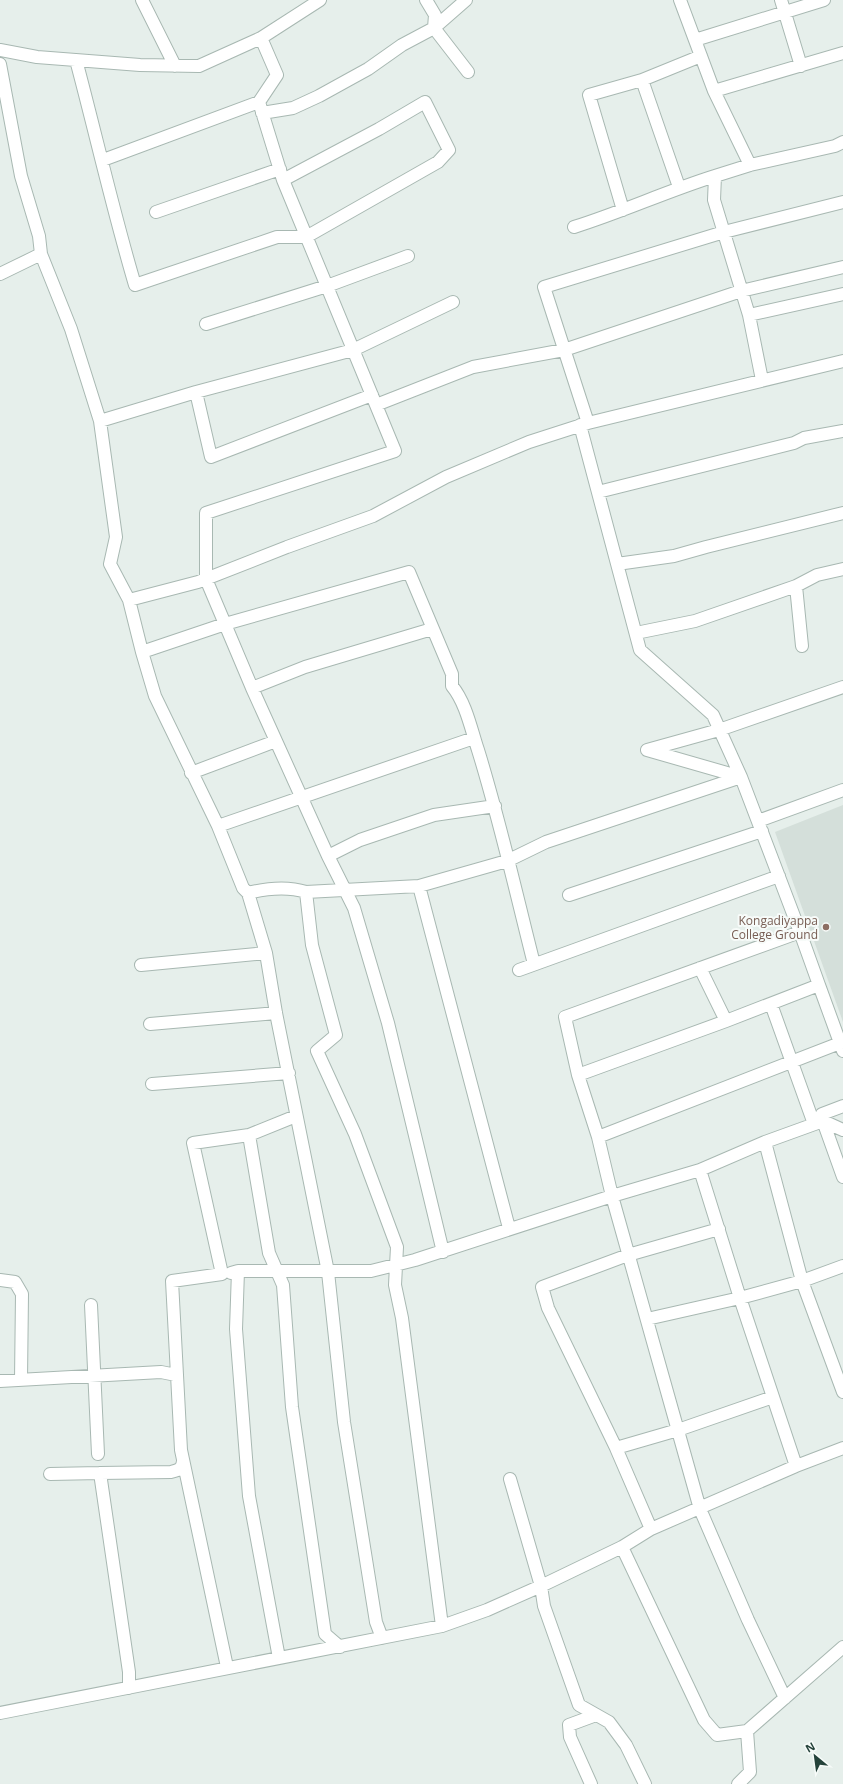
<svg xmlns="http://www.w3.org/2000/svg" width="843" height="1784" font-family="'Open Sans',sans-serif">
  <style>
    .built { fill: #d4dfda }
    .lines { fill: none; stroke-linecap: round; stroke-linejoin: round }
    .minor-casing { stroke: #a8b8b2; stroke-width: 14 }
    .minor { stroke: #fff; stroke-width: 12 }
    .education-dot { fill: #8d6e63; stroke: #f7fbf9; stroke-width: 1.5 }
    .labels { text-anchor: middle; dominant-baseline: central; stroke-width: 4; stroke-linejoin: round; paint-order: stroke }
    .education-label { font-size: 12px; fill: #785e54; stroke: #f7fbf9; text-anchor: end }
  </style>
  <rect width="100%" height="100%" fill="#e6efeb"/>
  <path class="built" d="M843 805V1022L775 832Z"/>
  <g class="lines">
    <g class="minor-casing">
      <path id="minor" d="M142 0 175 66
        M426 0 435 15 434 28 468 72
        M680 0 714 91 750 165
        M781 0 801 66
        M695 40 824 0
        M0 50 37 57 140 65 199 66 261 38 320 0
        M76 60C96 135 113 211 135 285L277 237H306L438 162 449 150 425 102 379 129 283 180
        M0 64 21 176 39 236 41 254 71 329 100 421 116 537 110 564 129 600 142 652 155 696 218 826 243 888 248 893 266 953 141 965
        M714 91 843 53
        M262 113 293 108 319 96 348 80 368 69 402 45 434 28 466 0
        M103 160 259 102
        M679 187 642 80 701 56
        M623 210 589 95 642 80
        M156 212 280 169
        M574 227C622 212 667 191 715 176
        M0 274 41 254
        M749 315 843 294
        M206 324 327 286 408 256
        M762 380 749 315 714 200 715 176 750 165 835 146 843 142
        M196 392 211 457 372 395
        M376 405 473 367 564 350 741 291 843 267
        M100 421 196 392 353 350 453 302
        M588 423 544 287 724 232 843 202
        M580 425 640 650 713 715 741 777
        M598 492 794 443 804 438 843 431
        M617 564 674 556 706 547 843 513
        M129 600 198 582 287 547 373 516 446 477 529 442 588 423 843 361
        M636 633 695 621 796 586
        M802 646 796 586 817 575 843 569
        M142 652 225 624 409 572 452 674V686C466 703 471 729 478 750 500 821 516 893 534 964
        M252 688 305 667 432 629
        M276 741 328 856 354 908 388 1023 443 1252
        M647 750 719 730 843 687
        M647 750 741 777
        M191 773 276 741 252 688 206 579V513L395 451 283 180 259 102 277 75 261 38
        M758 821 843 790
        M218 826 474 738
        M328 856 360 840 434 815 495 806
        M306 892 312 945 336 1035 317 1051 355 1134 397 1247 395 1285 402 1318 442 1626
        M248 893C268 888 287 886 306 892L419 886
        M569 895 762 831
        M266 953 276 1013 328 1272 344 1422 376 1622 382 1638
        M700 968 726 1021
        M519 970 779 876
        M771 1004 814 1124
        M150 1024 276 1013
        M578 1075 726 1021 819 985 843 1051
        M152 1084 289 1073
        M843 1130 823 1121 843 1177
        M249 1135 269 1253 283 1285 292 1407 325 1634 340 1647
        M598 1137 840 1043
        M765 1142 802 1281 843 1392
        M509 1228 419 886 507 861 546 842 741 777 800 932
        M238 1271H371L415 1260 612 1196 700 1170 765 1142 823 1121 822 1114 843 1106
        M231 1273 238 1271 236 1329 249 1496 279 1658
        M0 1280 15 1282 22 1294 21 1380
        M91 1305 98 1454
        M647 1319 740 1298 700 1170
        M0 1381 161 1372 176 1375
        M616 1448 678 1430 773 1397
        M796 1466 740 1298 802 1281 843 1266
        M50 1474 100 1473
        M510 1479 541 1586 544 1606 579 1705 609 1722 626 1745 645 1784
        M651 1529 616 1448 548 1308 542 1287 628 1255 719 1229
        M622 1547 704 1720 717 1735 747 1731
        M227 1667 181 1450 172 1281 222 1274 193 1143 249 1135 296 1116
        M129 1688V1672L100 1473 171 1472C179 1470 182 1469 183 1461
        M785 1698 748 1620 700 1509 612 1196 598 1137 578 1075 565 1017 800 932 819 985
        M0 1713 442 1626 487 1610 541 1586 622 1547 651 1529 796 1466 843 1448
        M591 1784 570 1737 569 1725 596 1715
        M738 1784 750 1772 747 1731 843 1647"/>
    </g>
    <use href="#minor" class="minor"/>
  </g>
  <circle class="education-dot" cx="826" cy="927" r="4"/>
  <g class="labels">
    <g class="education-label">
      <text x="818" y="920">Kongadiyappa<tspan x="818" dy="14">College Ground</tspan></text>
    </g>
  </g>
  <g transform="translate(815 1756) rotate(331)" stroke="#f7fbf9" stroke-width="3" paint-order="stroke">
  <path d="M0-3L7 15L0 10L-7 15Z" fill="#24423a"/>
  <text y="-6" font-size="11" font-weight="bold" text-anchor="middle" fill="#24423a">N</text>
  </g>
</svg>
